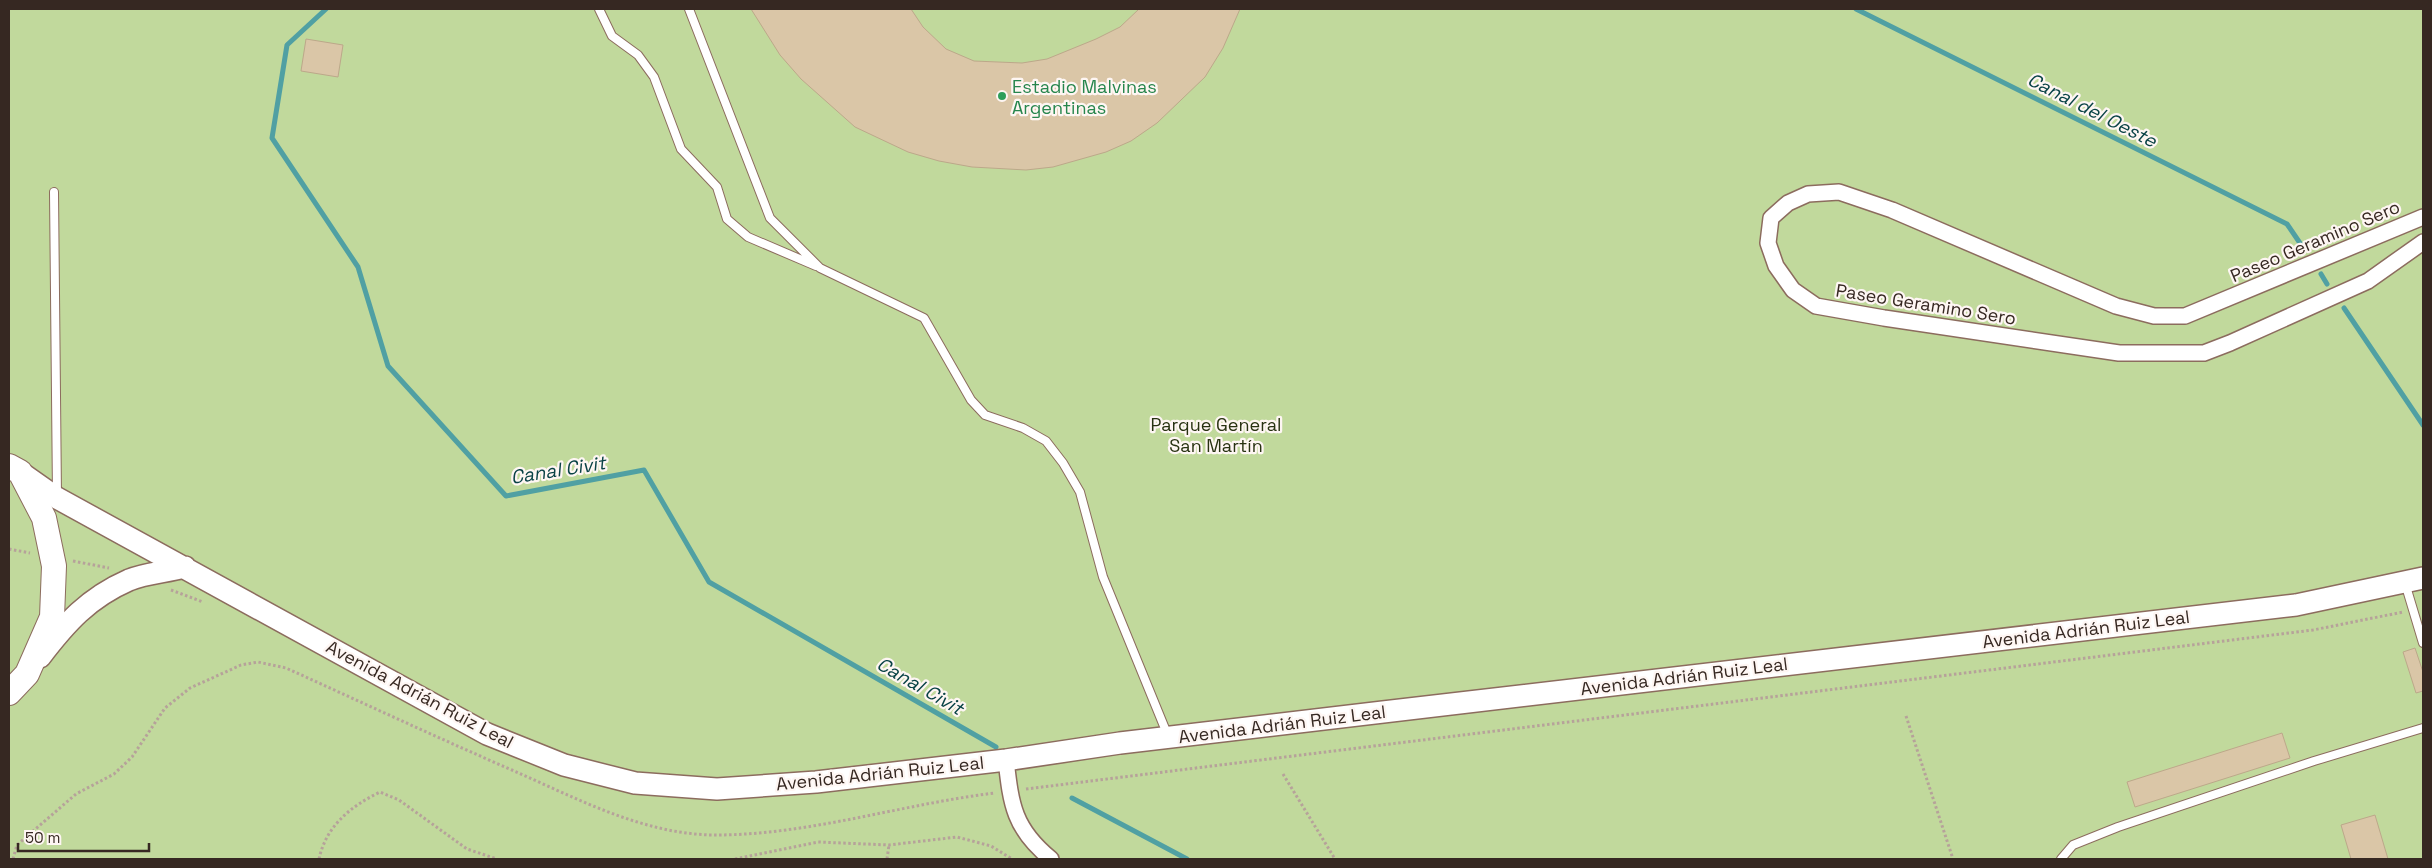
<svg xmlns="http://www.w3.org/2000/svg" width="2432" height="868" font-family="'Space Grotesk',sans-serif">
  <style>
    .green { fill: #c1d99c }
    .lines { fill: none; stroke-linecap: round; stroke-linejoin: round }
    .stream { stroke: #50a0a3; stroke-width: 5 }
    .building { fill: #dac6a7; stroke: #bca88a }
    .lane-casing { stroke: #8c6c5e; stroke-width: 10 }
    .street-casing { stroke: #8c6c5e; stroke-width: 18 }
    .secondary-casing { stroke: #8c6c5e; stroke-width: 24 }
    .primary-casing { stroke: #8c6c5e; stroke-width: 26 }
    .path { stroke: #b6a29a; stroke-width: 3; stroke-dasharray: 2.5 2.5; stroke-linecap: butt }
    .lane { stroke: #fff; stroke-width: 8 }
    .street { stroke: #fff; stroke-width: 15 }
    .secondary { stroke: #fff; stroke-width: 21 }
    .primary { stroke: #fff; stroke-width: 24 }
    .leisure-dot { fill: #2e9e5b; stroke: #fef6f3; stroke-width: 2 }
    .labels { text-anchor: middle; dominant-baseline: central; stroke-width: 4.5; stroke-linejoin: round; paint-order: stroke }
    .leisure-label { font-size: 18px; fill: #27864d; stroke: #fef6f3; text-anchor: start }
    .street-label { font-size: 18px; fill: #362822; stroke: #fef6f3 }
    .park-label { font-size: 18px; fill: #273211; stroke: #fef6f3 }
    .water-label { font-size: 19px; font-style: italic; fill: #0a4346; stroke: #fef6f3 }
  </style>
  <rect width="100%" height="100%" fill="#fce5dc"/>
  <path class="green" d="M9 9H2423V859H9Z"/>
  <g class="lines">
    <path class="stream" d="M326 9 287 45 272 138 358 267 388 366 506 496 644 470 709 582 996 747
      M1856 9 2287 224 2304 249
      M2321 274 2327 284
      M2344 308 2423 425
      M1072 798 1187 859"/>
  </g>
  <path class="building" d="M751 9H911L923 27 946 49 974 61 1022 63 1047 59 1096 39 1120 27 1139 9H1240L1223 48 1205 77 1157 123 1131 141 1106 152 1053 167 1026 170 972 167 939 161 908 152 855 127 801 79 780 55Z
    M306 39 343 45 338 77 301 71Z
    M2415 648 2423 672V691L2416 693 2403 652Z
    M2282 733 2290 758 2135 807 2127 782Z
    M2375 815 2388 859H2351L2341 825Z"/>
  <g class="lines">
    <g class="lane-casing">
      <path id="lane" d="M599 9 612 36 638 55 654 77 681 149 717 187 727 219 748 237 816 266
        M689 9 770 218 820 268 924 318 971 400 985 415 1023 428 1046 441 1063 463 1080 492 1103 577 1168 736
        M54 192 57 496
        M2405 583 2423 643
        M2061 859 2073 845 2118 827 2314 761 2423 728"/>
    </g>
    <g class="street-casing">
      <path id="street" d="M2423 217 2185 316H2154L2116 306 1892 210 1839 192 1808 194 1788 203 1771 218 1768 243 1776 266 1793 290 1816 306 1884 318 2119 353H2204L2230 343 2368 281 2423 242
        M1006 760C1011 805 1014 829 1051 859"/>
    </g>
    <g class="secondary-casing">
      <path id="secondary" d="M20 472 57 498 487 734 564 765 635 783 717 789 816 782 1006 760 1120 743 1383 712 2296 605 2423 578
        M40 657C66 623 88 598 129 580 146 573 167 572 185 567"/>
    </g>
    <g class="primary-casing">
      <path id="primary" d="M9 466 20 472 44 518 54 566 52 617 27 674 9 693"/>
    </g>
    <path class="path" d="M9 549 30 553
      M73 561 109 568
      M171 590 203 602
      M1906 716 1953 859
      M1283 774 1335 859
      M1026 789 2313 630 2403 612
      M13 859 17 845 76 794 114 774 132 757 165 708 190 688 241 665 258 662 286 668C361 702 436 737 512 770 576 798 644 835 716 835 809 835 903 804 995 793
      M319 859C326 826 351 806 380 792L399 800 467 849 497 859
      M735 859 818 842 889 845 957 837 991 846 1012 859
      M887 859 889 845"/>
    <use href="#lane" class="lane"/>
    <use href="#street" class="street"/>
    <use href="#secondary" class="secondary"/>
    <use href="#primary" class="primary"/>
  </g>
  <circle class="leisure-dot" cx="1002" cy="96" r="5"/>
  <g class="labels">
    <g class="leisure-label">
      <text x="1012" y="86">Estadio Malvinas<tspan x="1012" dy="21">Argentinas</tspan></text>
    </g>
    <g class="street-label">
      <text transform="translate(2315 241) rotate(-23)">Paseo Geramino Sero</text>
      <text transform="translate(1926 304) rotate(9)">Paseo Geramino Sero</text>
      <text transform="translate(2086 629) rotate(-7)">Avenida Adrián Ruiz Leal</text>
      <text transform="translate(1684 676) rotate(-7)">Avenida Adrián Ruiz Leal</text>
      <text transform="translate(420 694) rotate(28)">Avenida Adrián Ruiz Leal</text>
      <text transform="translate(1282 724) rotate(-7)">Avenida Adrián Ruiz Leal</text>
      <text transform="translate(880 773) rotate(-6)">Avenida Adrián Ruiz Leal</text>
    </g>
    <g class="park-label">
      <text x="1216" y="424">Parque General<tspan x="1216" dy="21">San Martín</tspan></text>
    </g>
    <g class="water-label">
      <text transform="translate(2092 110) rotate(27)">Canal del Oeste</text>
      <text transform="translate(558 470) rotate(-9)">Canal Civit</text>
      <text transform="translate(920 686) rotate(30)">Canal Civit</text>
    </g>
  </g>
  <rect width="2432" height="868" fill="none" stroke="#362822" stroke-width="20"/>
  <path d="M18 843v8h131v-8" fill="none" stroke="#362822" stroke-width="2.5"/>
  <text x="25" y="843" font-size="15" fill="#362822" stroke="#fef6f3" stroke-width="4" paint-order="stroke">50 m</text>
</svg>
